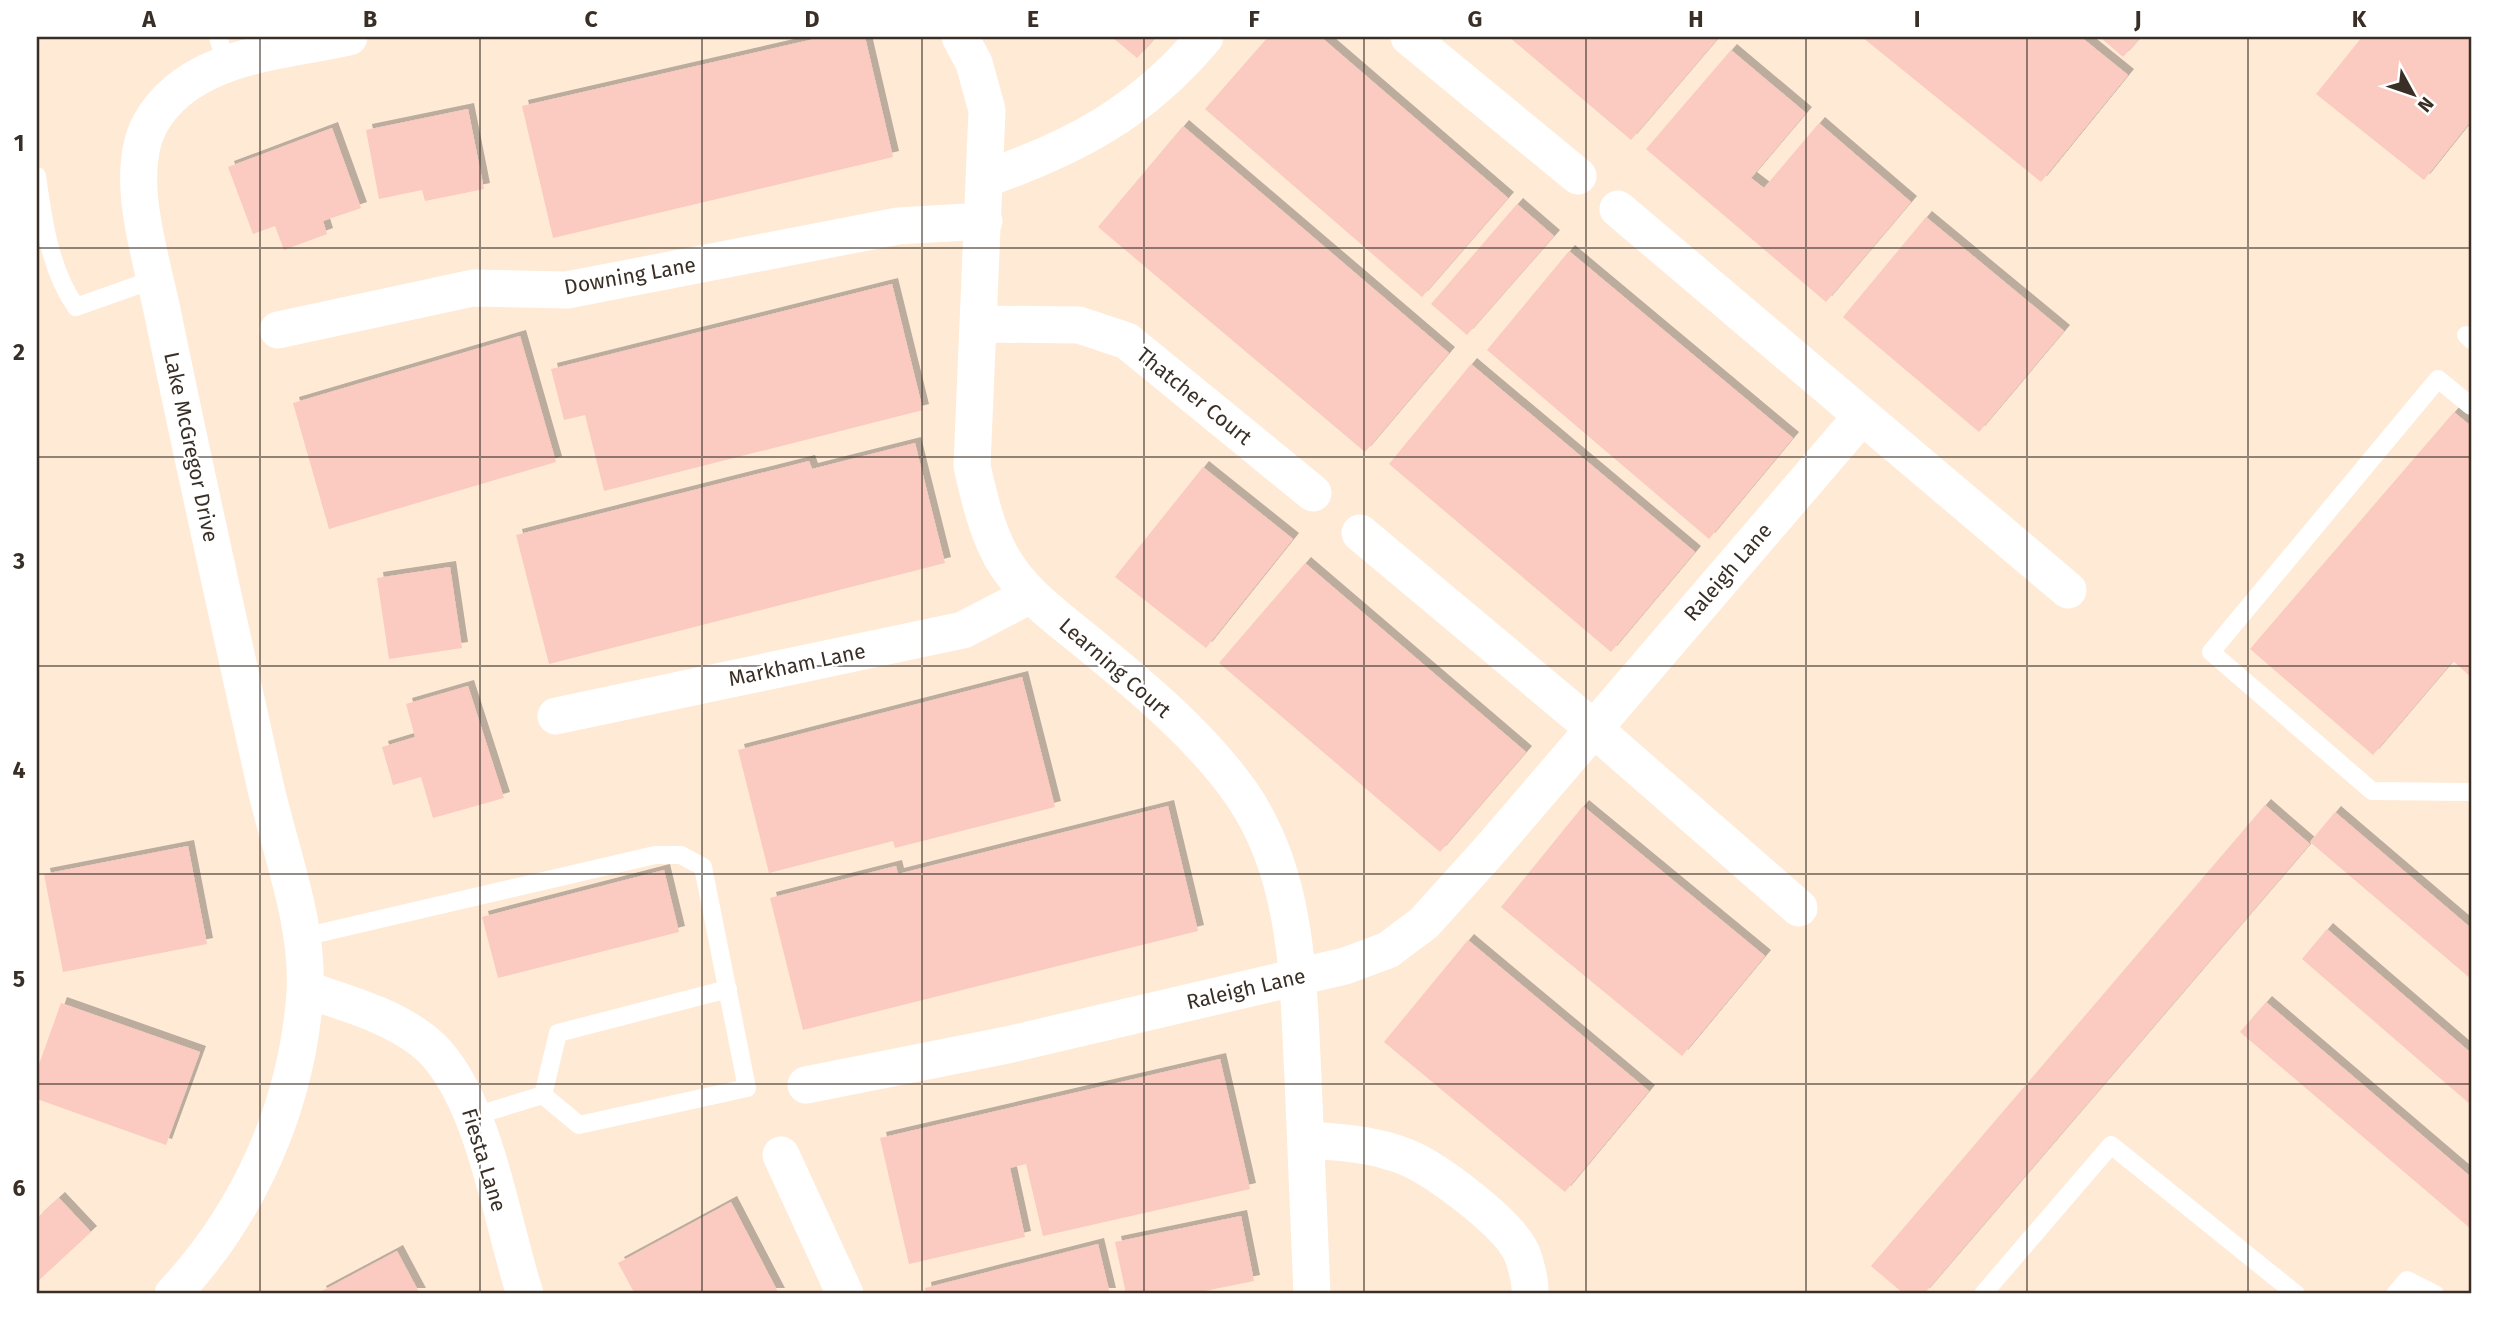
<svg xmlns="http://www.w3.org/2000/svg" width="2508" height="1331" font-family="'Fira Sans',sans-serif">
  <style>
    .building { fill: #fbcac0; filter: url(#shadow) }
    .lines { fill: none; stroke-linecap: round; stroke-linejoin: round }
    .service { stroke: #fff; stroke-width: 18 }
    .minor { stroke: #fff; stroke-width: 37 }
    .grid { fill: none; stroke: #392f26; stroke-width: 2; stroke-opacity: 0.55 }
    .labels { text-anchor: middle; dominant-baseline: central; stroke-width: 5; stroke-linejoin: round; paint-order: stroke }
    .street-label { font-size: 21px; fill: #392f26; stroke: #fff }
    .neatline { fill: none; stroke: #392f26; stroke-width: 2.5 }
    .grid-label { font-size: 23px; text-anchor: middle; font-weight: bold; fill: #392f26 }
  </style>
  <defs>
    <filter id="shadow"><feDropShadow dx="6" dy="-6" stdDeviation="0" flood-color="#0004"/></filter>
  </defs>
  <rect width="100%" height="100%" fill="#ffead6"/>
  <path class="building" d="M823 37H865L893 157 553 238 522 106Z
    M1112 37H1156L1137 58Z
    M1268 37H1321L1508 198 1422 297 1205 109Z
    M1509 37H1719L1631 140Z
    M1862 37H2081L2128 75 2041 182Z
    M2100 37H2141L2123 57Z
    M2362 37H2471V121L2424 180 2316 94Z
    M1731 50 1806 113 1751 178 1764 188 1819 123 1911 202 1826 302 1646 149Z
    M468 109 484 189 425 201 422 190 379 199 366 130Z
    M1183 126 1449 353 1365 452 1098 227Z
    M332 128 361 208 323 221 327 234 284 250 275 226 253 234 228 167Z
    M1517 204 1554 236 1467 335 1431 304Z
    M1926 217 2064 331 1979 432 1843 317Z
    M1569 251 1793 438 1709 539 1487 350Z
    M892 284 923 410 604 491 585 415 564 420 551 369Z
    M520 336 556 462 329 529 293 403Z
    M1471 364 1695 552 1611 652 1389 464Z
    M2454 412 2471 426V677L2453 661 2373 755 2250 649Z
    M915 443 945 563 549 664 516 535 809 461 812 469Z
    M1203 467 1293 539 1206 648 1115 577Z
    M1305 563 1526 752 1440 852 1219 663Z
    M450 567 462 648 389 659 377 578Z
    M1022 677 1055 807 895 848 893 841 769 873 738 750Z
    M468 686 504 798 433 818 421 777 393 785 382 747 415 737 406 704Z
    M2265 805 2310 844 1924 1294H1904L1871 1266Z
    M1168 806 1198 931 803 1030 770 898 896 866 898 874Z
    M1583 806 1765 956 1682 1056 1501 907Z
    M2335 812 2471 928V979L2310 842Z
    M188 846 207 944 63 972 44 874Z
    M664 870 679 932 498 978 482 917Z
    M2327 929 2471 1053V1105L2302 959Z
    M1468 940 1649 1091 1565 1192 1384 1042Z
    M2266 1002 2471 1177V1229L2240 1032Z
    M61 1003 200 1052 166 1145 37 1099V1070Z
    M1220 1059 1250 1189 1043 1236 1026 1164 1010 1168 1025 1237 909 1264 880 1138Z
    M59 1198 91 1232 37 1282V1218Z
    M731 1202 779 1294H635L618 1263Z
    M1241 1216 1254 1281 1190 1294H1126L1115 1242Z
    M1098 1244 1110 1294H926L925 1288Z
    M397 1251 420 1294H321L320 1292Z"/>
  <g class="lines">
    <path class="service" d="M218 37 226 63
      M37 176C43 220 50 270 76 307L155 279
      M2466 335 2471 340
      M2471 406 2438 379 2211 652 2372 791 2471 792
      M303 937 655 855H681L703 867 747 1088 579 1125 543 1095 474 1116
      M543 1095 558 1033 728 989
      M1983 1294 2111 1145 2296 1294
      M2395 1294 2407 1280 2435 1294"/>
    <path class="minor" d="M960 37 974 63 987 110 972 466C979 497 986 528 1001 556 1023 596 1065 623 1099 652 1149 693 1203 739 1241 793 1299 876 1298 981 1303 1078 1306 1150 1309 1222 1312 1294
      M1409 37 1578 176
      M985 179C1076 147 1142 112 1205 37
      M1618 209 2068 590
      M980 324 1079 325 1127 341 1313 493
      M278 330 473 288 567 290 898 226 984 221
      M1360 533 1593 728 1799 908
      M556 716 963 630 1030 595
      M305 989C345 1003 388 1014 422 1040 483 1086 501 1222 525 1294
      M806 1085 1007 1045 1345 966 1388 950 1424 923 1489 851 1862 416
      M1306 1140C1340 1142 1374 1144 1406 1157 1436 1169 1503 1220 1519 1248 1525 1258 1531 1283 1530 1294
      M781 1155 845 1294
      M173 1294C249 1213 297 1106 305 993 309 921 279 849 264 780 229 623 194 467 162 310 151 257 123 174 150 124 188 55 280 52 349 37"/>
  </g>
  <path class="grid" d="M260 37V1294M480 37V1294M702 37V1294M922 37V1294M1144 37V1294M1364 37V1294M1586 37V1294M1806 37V1294M2027 37V1294M2248 37V1294M37 248H2471M37 457H2471M37 666H2471M37 874H2471M37 1084H2471"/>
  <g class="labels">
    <g class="street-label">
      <text transform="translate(630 276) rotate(-10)">Downing Lane</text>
      <text transform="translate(1194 396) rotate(39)">Thatcher Court</text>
      <text transform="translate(191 447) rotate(78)">Lake McGregor Drive</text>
      <text transform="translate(1728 572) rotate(-49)">Raleigh Lane</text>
      <text transform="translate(797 665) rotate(-12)">Markham Lane</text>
      <text transform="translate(1115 668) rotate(41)">Learning Court</text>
      <text transform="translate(1246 989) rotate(-13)">Raleigh Lane</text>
      <text transform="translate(484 1160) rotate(73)">Fiesta Lane</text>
    </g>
  </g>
  <rect width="2508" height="1331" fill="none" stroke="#ffffff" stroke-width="77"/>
  <g transform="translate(2413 94) rotate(130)" stroke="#ffffff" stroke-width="5" paint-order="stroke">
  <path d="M0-5L12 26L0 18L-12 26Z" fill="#392f26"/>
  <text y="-10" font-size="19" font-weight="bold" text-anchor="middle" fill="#392f26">N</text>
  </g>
  <rect x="38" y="38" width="2432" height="1254" class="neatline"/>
  <g class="grid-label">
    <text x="149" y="27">A</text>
    <text x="370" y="27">B</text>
    <text x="591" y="27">C</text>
    <text x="812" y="27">D</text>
    <text x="1033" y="27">E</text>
    <text x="1254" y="27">F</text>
    <text x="1475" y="27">G</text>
    <text x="1696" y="27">H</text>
    <text x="1917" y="27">I</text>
    <text x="2138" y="27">J</text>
    <text x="2359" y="27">K</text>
    <text x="19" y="151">1</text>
    <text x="19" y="360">2</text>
    <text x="19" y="569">3</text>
    <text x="19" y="778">4</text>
    <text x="19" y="987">5</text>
    <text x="19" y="1196">6</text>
  </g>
</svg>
